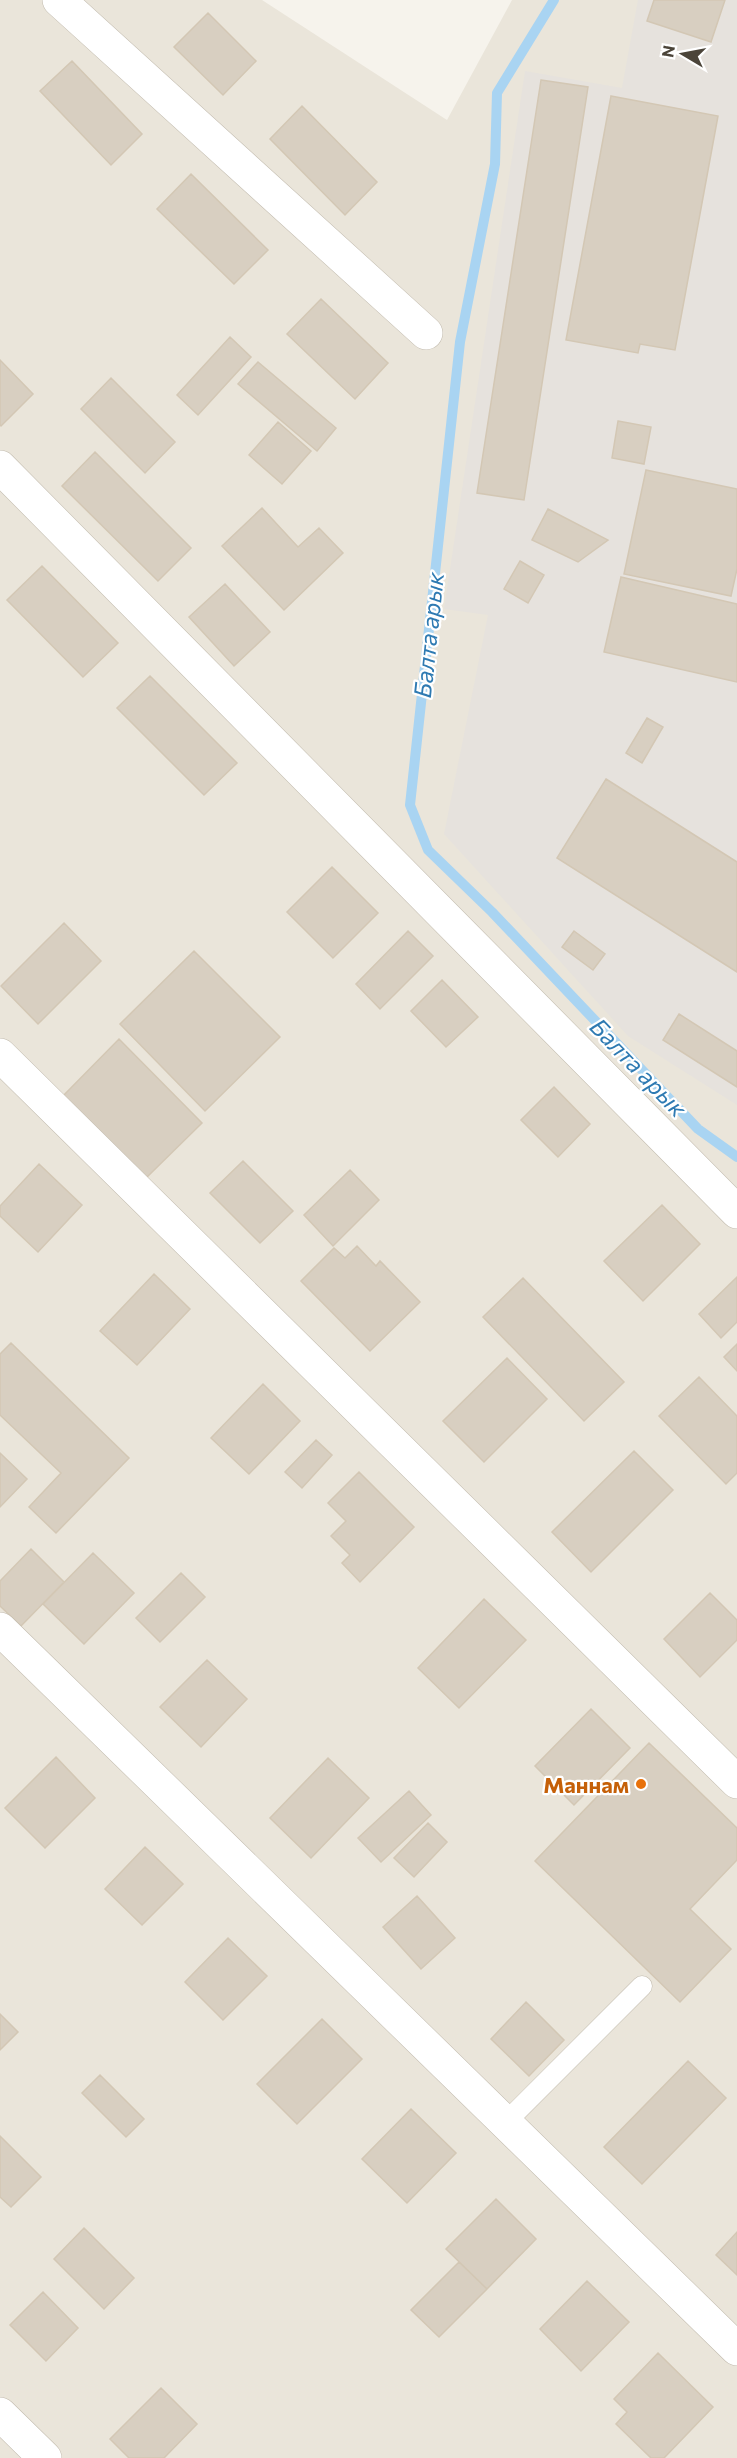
<svg xmlns="http://www.w3.org/2000/svg" width="737" height="2458" font-family="Commissioner,sans-serif">
  <style>
    .residential { fill: #eae5da }
    .industrial { fill: #e6e2dd }
    .lines { fill: none; stroke-linecap: round; stroke-linejoin: round }
    .stream { stroke: #a9d4f2; stroke-width: 10 }
    .building { fill: #d8cfc1; stroke: #d3c7b4; stroke-width: 1.5 }
    .service-casing { stroke: #c2bbae; stroke-width: 21 }
    .minor-casing { stroke: #c2bbae; stroke-width: 34 }
    .service { stroke: #fff; stroke-width: 20 }
    .minor { stroke: #fff; stroke-width: 33 }
    .food-dot { fill: #e8710a; stroke: #fff; stroke-width: 2 }
    .labels { text-anchor: middle; dominant-baseline: central; stroke-width: 4.5; stroke-linejoin: round; paint-order: stroke }
    .food-label { font-size: 22px; font-weight: bold; fill: #c56008; stroke: #fff; text-anchor: end }
    .water-label { font-size: 24px; font-style: italic; fill: #2e7ab2; stroke: #fff }
  </style>
  <rect width="100%" height="100%" fill="#f6f3ec"/>
  <path class="residential" d="M0 0H262L447 120 512 0H737V2458H0Z"/>
  <path class="industrial" d="M638 0H737V1105L628 1036 444 834 488 615 444 609 525 71 622 88Z"/>
  <g class="lines">
    <path class="stream" d="M554 0 497 93 495 164 460 342 410 805 428 850 492 912 698 1129 737 1157"/>
  </g>
  <path class="building" d="M654 0H725L711 42 647 21Z
    M208 13 256 61 223 95 174 47Z
    M72 61 142 134 111 165 40 91Z
    M541 80 588 87 524 500 477 493Z
    M611 96 718 116 675 350 640 344 638 353 566 340Z
    M302 106 377 182 345 215 270 139Z
    M191 174 268 250 234 284 157 209Z
    M321 299 388 363 355 399 287 334Z
    M230 337 251 357 198 415 177 395Z
    M0 360 33 394 1 426 0 425Z
    M258 362 336 428 317 451 238 384Z
    M111 378 175 442 145 473 81 409Z
    M618 421 651 427 644 464 612 458Z
    M278 422 311 451 282 484 249 455Z
    M95 452 191 548 158 581 62 486Z
    M646 470 737 489V569L731 596 624 574Z
    M262 508 298 547 319 528 343 553 284 610 222 546Z
    M548 509 608 540 578 562 532 540Z
    M520 561 544 575 528 603 504 589Z
    M42 566 118 643 83 677 7 600Z
    M621 577 737 604V682L604 652Z
    M225 584 270 632 234 666 189 617Z
    M150 676 237 763 204 795 117 708Z
    M647 718 663 727 642 763 626 753Z
    M606 779 737 862V972L557 858Z
    M332 867 378 913 333 958 287 912Z
    M64 923 101 961 38 1024 1 986Z
    M408 931 433 956 380 1009 356 984Z
    M574 931 605 954 593 970 562 947Z
    M194 951 280 1037 205 1111 120 1024Z
    M442 980 478 1017 446 1047 411 1011Z
    M679 1014 737 1051V1087L663 1040Z
    M119 1039 202 1123 143 1181 61 1098Z
    M554 1087 590 1124 558 1157 521 1120Z
    M243 1161 293 1211 260 1243 210 1193Z
    M39 1164 82 1205 38 1252 0 1216V1206Z
    M350 1170 379 1200 333 1246 304 1215Z
    M662 1205 700 1244 643 1301 604 1261Z
    M357 1246 376 1266 380 1261 420 1302 370 1351 301 1281 334 1248 345 1258Z
    M154 1274 190 1309 137 1365 100 1331Z
    M737 1277V1322L721 1338 699 1314Z
    M523 1278 624 1382 584 1421 483 1317Z
    M11 1343 129 1458 56 1533 29 1507 61 1473 0 1415V1354Z
    M737 1344V1371L724 1357Z
    M507 1358 547 1399 484 1462 443 1421Z
    M699 1377 737 1416V1473L726 1484 659 1416Z
    M263 1384 300 1421 249 1474 211 1438Z
    M316 1440 332 1455 302 1488 285 1472Z
    M634 1451 673 1490 591 1572 552 1532Z
    M0 1453 27 1479 0 1507Z
    M359 1472 414 1527 360 1582 342 1563 350 1555 331 1536 346 1521 328 1503Z
    M31 1549 64 1582 21 1626 0 1606V1581Z
    M93 1553 134 1593 84 1644 43 1604Z
    M181 1573 205 1597 160 1642 136 1618Z
    M710 1593 737 1620V1640L700 1677 664 1639Z
    M484 1599 526 1640 459 1708 418 1668Z
    M207 1660 247 1699 201 1747 160 1707Z
    M591 1709 630 1748 574 1805 535 1766Z
    M649 1743 737 1828V1860L690 1909 731 1949 680 2002 535 1861Z
    M56 1757 95 1798 45 1848 5 1808Z
    M328 1758 369 1798 311 1858 270 1818Z
    M409 1791 431 1815 381 1862 358 1838Z
    M428 1823 447 1842 414 1877 394 1858Z
    M145 1847 183 1884 142 1925 105 1889Z
    M417 1896 455 1938 421 1969 383 1927Z
    M228 1938 267 1976 223 2020 185 1982Z
    M526 2002 564 2040 529 2076 491 2039Z
    M0 2014 18 2032 0 2050Z
    M322 2019 362 2059 297 2124 257 2084Z
    M688 2061 726 2098 642 2184 604 2147Z
    M100 2075 144 2119 126 2137 82 2093Z
    M411 2109 456 2153 407 2203 362 2159Z
    M0 2136 41 2177 11 2207 0 2197Z
    M496 2199 536 2239 487 2289 446 2249Z
    M84 2228 134 2278 104 2309 54 2259Z
    M737 2232V2275L716 2255Z
    M459 2262 487 2289 439 2337 411 2310Z
    M587 2281 629 2322 581 2371 540 2329Z
    M43 2292 78 2328 46 2361 10 2325Z
    M658 2353 713 2407 664 2458H651L616 2424 627 2412 614 2399Z
    M161 2388 197 2424 164 2458H129L110 2439Z"/>
  <g class="lines">
    <g class="service-casing">
      <path id="service" d="M505 2123 642 1986"/>
    </g>
    <g class="minor-casing">
      <path id="minor" d="M59 0 426 333
        M0 467 737 1212
        M0 1055 737 1782
        M0 1629 737 2349
        M0 2414 45 2458"/>
    </g>
    <use href="#service" class="service"/>
    <use href="#minor" class="minor"/>
  </g>
  <circle class="food-dot" cx="641" cy="1784" r="6"/>
  <g class="labels">
    <g class="food-label">
      <text x="629" y="1784">Маннам</text>
    </g>
    <g class="water-label">
      <text transform="translate(428 635) rotate(-84)">Балта арык</text>
      <text transform="translate(639 1067) rotate(46)">Балта арык</text>
    </g>
  </g>
  <g transform="translate(683 54) rotate(280)" stroke="#ffffff" stroke-width="4.5" paint-order="stroke">
  <path d="M0-4.5L10 22L0 15L-10 22Z" fill="#4b4439"/>
  <text y="-9" font-size="16" font-weight="bold" text-anchor="middle" fill="#4b4439">N</text>
  </g>
</svg>
